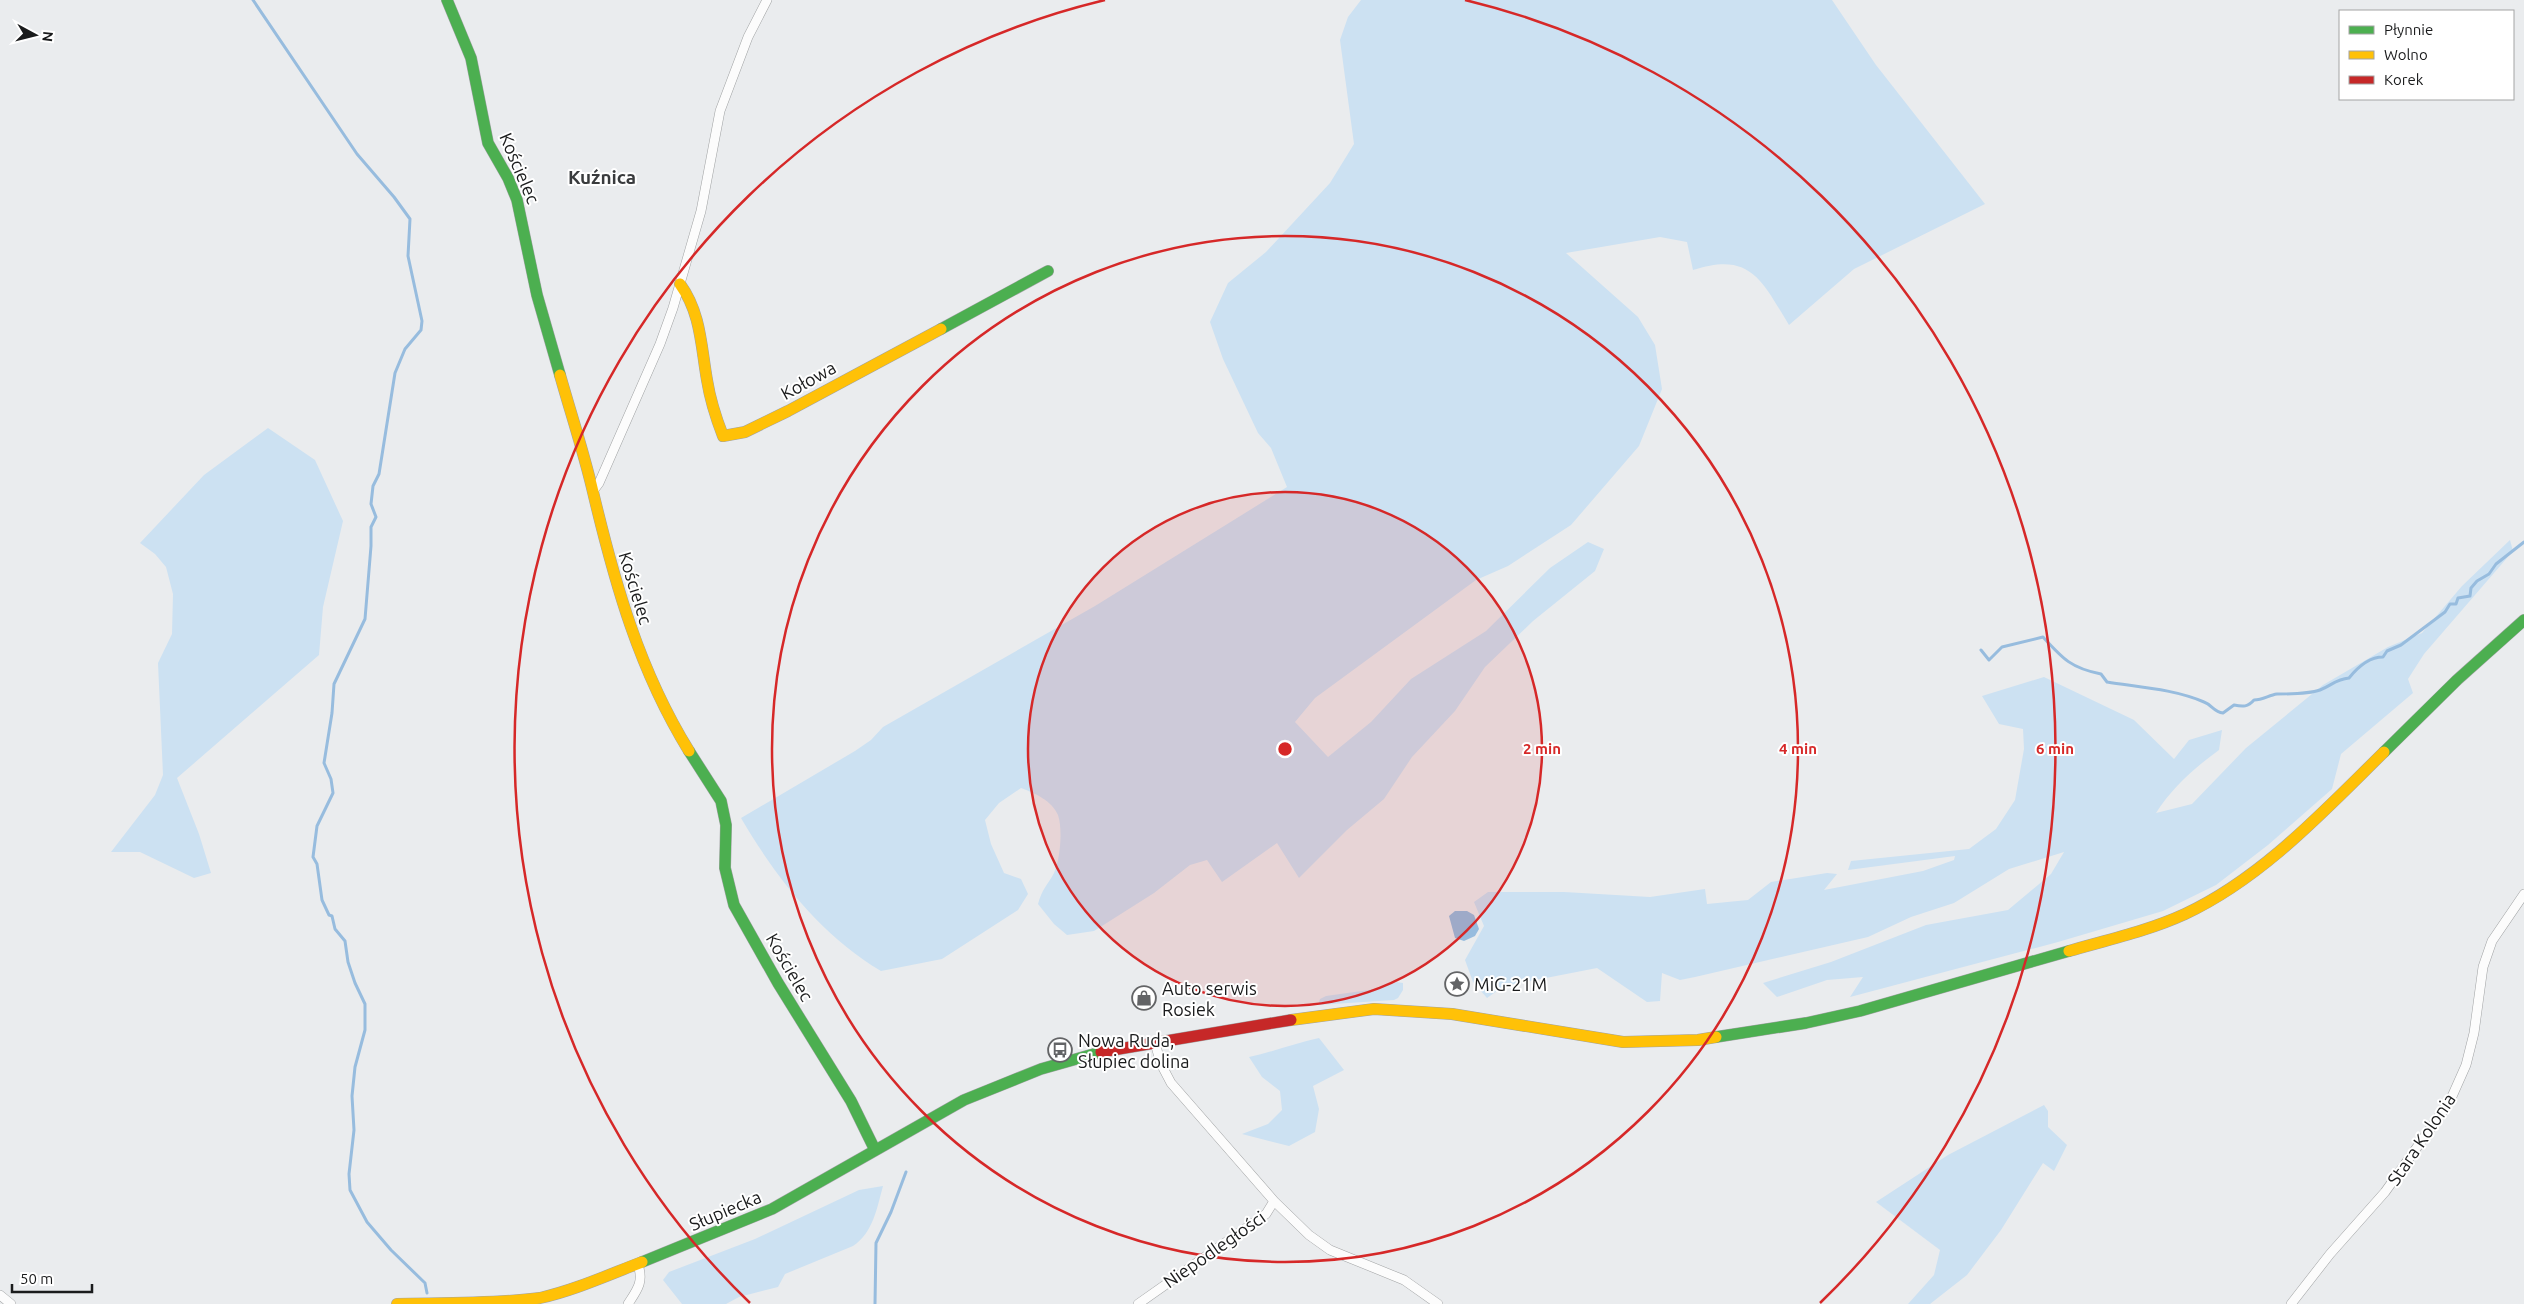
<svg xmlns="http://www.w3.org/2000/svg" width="2524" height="1304" font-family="Ubuntu,sans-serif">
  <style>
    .green { fill: #cce1f2 }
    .water { fill: #97bcde }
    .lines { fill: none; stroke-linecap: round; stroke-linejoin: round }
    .stream { stroke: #97bcde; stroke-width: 3 }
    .street-casing { stroke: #a1a3a4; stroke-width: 10 }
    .fast-casing { stroke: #a1a3a4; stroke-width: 12 }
    .slow-casing { stroke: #a1a3a4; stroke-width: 12 }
    .jam-casing { stroke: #a1a3a4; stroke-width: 12 }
    .street { stroke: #fcfcfc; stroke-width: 9 }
    .fast { stroke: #4caf50; stroke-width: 11 }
    .slow { stroke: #ffc107; stroke-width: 11 }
    .jam { stroke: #c62828; stroke-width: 11 }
    .ring { fill: none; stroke: #d62828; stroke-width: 2.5 }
    .labels { text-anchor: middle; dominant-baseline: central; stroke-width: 4; stroke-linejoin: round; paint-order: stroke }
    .street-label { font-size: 18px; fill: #1a1b1c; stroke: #fff }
    .poi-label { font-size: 18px; fill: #1a1b1c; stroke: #fff; text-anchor: start }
    .neighbourhood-label { font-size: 19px; font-weight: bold; fill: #393b3d; stroke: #fff }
    .centre { fill: #d62828; stroke: #fff; stroke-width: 2.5 }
    .ring-label { font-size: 15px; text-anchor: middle; font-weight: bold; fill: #d62828; stroke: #fff; stroke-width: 4; stroke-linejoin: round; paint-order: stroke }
  </style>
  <rect width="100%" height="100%" fill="#eaecee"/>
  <path class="green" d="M1361 0H1832L1876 65 1985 204 1854 269 1789 325C1762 281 1751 251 1693 270L1687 242 1660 237 1566 253 1638 317 1655 345 1662 389 1639 446 1571 525 1508 566 1476 580 1315 698 1295 722 1328 757 1371 722 1411 679 1486 631 1550 568 1588 542 1604 549 1595 571 1533 621 1485 667 1455 711 1412 757 1384 799 1347 830 1299 878 1277 843 1222 882 1207 860 1190 865 1154 893 1094 931 1067 935 1054 924 1038 904C1042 889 1047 886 1054 873 1060 860 1063 830 1058 815 1052 801 1035 793 1021 788L999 803 985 820 991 844 1004 873 1021 879 1028 894 1018 910 942 959 881 971C821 935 776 878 741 818L855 751 871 740 883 727 1095 606 1287 487 1271 448 1258 433 1223 359 1210 322 1228 283 1266 252 1330 183 1354 144 1340 40 1348 17Z
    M268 428 315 460 343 521 323 607 319 655 177 778 199 834 211 873 194 878 140 852H111L155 795 163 775 158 663 172 634 173 594 166 567 155 554 140 543 204 475Z
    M2510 540 2513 551 2424 654 2408 679 2413 693 2341 754 2332 789 2268 845 2216 885 2163 911 2058 942 1850 997 1863 977 1827 980 1777 997 1763 983 1831 962 1926 925 2008 910 2051 874 2064 852 2009 869 1954 903 1911 917 1868 937 1695 977 1680 980 1662 973 1660 1001 1647 1002 1597 968 1504 986 1487 998 1473 982 1465 960 1484 926 1474 902 1488 892H1564L1650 897 1705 889 1707 904 1748 900 1771 882 1827 873 1837 874 1824 890 1923 871 1954 860 1955 856 1848 870 1851 861 1969 849 1996 829 2015 800 2024 749 2023 729 1999 724 1982 696 2044 677 2134 720 2174 759 2189 740 2222 730 2219 750C2194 768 2172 788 2156 813L2192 804 2246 748 2323 685 2388 647 2422 633 2462 586Z
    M1397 982 1403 983V990L1398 998 1394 1000 1318 1005 1320 999 1326 996 1376 989Z
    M1319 1038 1344 1070 1313 1086 1319 1109 1315 1132 1289 1146 1242 1134 1268 1124 1282 1110 1280 1091 1262 1077 1249 1057C1273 1052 1295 1043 1319 1038Z
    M2044 1105 2048 1111V1127L2067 1145 2054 1171 2043 1163 2001 1230 1967 1275 1930 1304H1908L1934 1275 1940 1250 1876 1202 1948 1155Z
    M883 1186C877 1208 873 1233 853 1246L785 1274 778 1287 739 1297 726 1304H682L663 1280 669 1272 755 1239 859 1190Z"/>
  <path class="water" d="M1455 911H1467L1474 915 1479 929 1475 936 1464 941 1455 938 1449 916Z"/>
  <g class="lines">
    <path class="stream" d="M253 0 357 154 394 197 410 219 408 256 422 321 421 330 405 349 395 373 379 474 373 486 371 504 376 517 371 527V546L365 619 334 684 332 713 324 763 331 779 333 793 317 826 313 857 317 864 322 900 329 915 332 916 335 929 345 941 348 962 355 983 365 1004V1030L355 1067 352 1096 354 1130 349 1174 350 1190 367 1222 391 1250 425 1283 427 1293
      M1981 650 1989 660 2002 647 2043 637C2063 659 2071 668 2101 674L2107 682C2138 687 2174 689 2204 702 2212 705 2214 712 2223 713L2234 705C2243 707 2248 707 2254 700 2263 700 2269 695 2277 694 2289 694 2309 694 2320 690 2331 686 2336 679 2349 678 2357 668 2369 657 2383 657L2387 651 2401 645 2445 612 2450 604H2456L2458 598 2470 596 2471 588 2477 581 2489 574 2496 564 2524 542
      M875 1304 876 1243 891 1212 906 1172"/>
    <g class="street-casing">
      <path id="street" d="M593 491 599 483 660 344 673 308 701 211 720 111 748 37 767 0
        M1155 1043 1161 1064 1171 1083 1274 1201 1309 1235 1330 1250 1404 1280 1438 1304
        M0 1295 11 1304
        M628 1304C637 1290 644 1282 638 1265
        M1138 1304 1266 1214 1274 1201
        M2291 1304 2330 1254 2385 1192 2450 1101 2466 1065 2474 1033 2483 967 2492 941 2524 894"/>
    </g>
    <g class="fast-casing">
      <path id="fast" d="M447 0 471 58 488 143 508 178 517 200 537 295 560 375
        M941 329 1048 271
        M689 751 721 801 726 825 725 868 734 905 778 983 851 1101 875 1150
        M2384 752 2457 680 2524 620
        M1716 1037 1806 1023 1860 1011 2069 951
        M642 1262 772 1209 964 1100 1041 1069 1101 1052"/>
    </g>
    <g class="slow-casing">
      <path id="slow" d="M680 284C701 313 701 346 707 380 710 399 716 418 723 436L745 432 788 411 941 329
        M560 375C571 414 584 453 593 492 615 584 639 670 689 751
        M2069 951C2107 940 2148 931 2185 914 2262 878 2324 811 2384 752
        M1291 1020 1374 1009 1452 1014 1623 1042 1698 1040 1716 1037
        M397 1304C442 1303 496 1304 540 1298 575 1290 608 1275 642 1262"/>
    </g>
    <g class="jam-casing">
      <path id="jam" d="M1101 1052 1291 1020"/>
    </g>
    <use href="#street" class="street"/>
    <use href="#fast" class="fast"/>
    <use href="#slow" class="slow"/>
    <use href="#jam" class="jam"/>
  </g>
  <circle cx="1285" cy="749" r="257" fill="#d62828" fill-opacity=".12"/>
  <g class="ring">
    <circle cx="1285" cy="749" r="257"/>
    <circle cx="1285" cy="749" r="513"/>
    <path d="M750 1303A770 770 0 0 1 1105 0M1465 0A770 770 0 0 1 1820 1303"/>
  </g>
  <defs>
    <g id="sight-ring" transform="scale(1.25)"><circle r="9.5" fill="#fff" stroke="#636466" stroke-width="1.5"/><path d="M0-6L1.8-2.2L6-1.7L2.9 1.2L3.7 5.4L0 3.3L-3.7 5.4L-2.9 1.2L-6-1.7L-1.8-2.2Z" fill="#636466"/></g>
    <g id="shop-ring" transform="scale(1.25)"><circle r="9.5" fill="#fff" stroke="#636466" stroke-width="1.5"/><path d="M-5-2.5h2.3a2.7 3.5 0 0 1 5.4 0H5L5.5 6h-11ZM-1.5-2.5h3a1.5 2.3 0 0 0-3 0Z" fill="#636466"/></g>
    <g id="bus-ring" transform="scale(1.25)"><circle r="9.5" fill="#fff" stroke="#636466" stroke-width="1.5"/><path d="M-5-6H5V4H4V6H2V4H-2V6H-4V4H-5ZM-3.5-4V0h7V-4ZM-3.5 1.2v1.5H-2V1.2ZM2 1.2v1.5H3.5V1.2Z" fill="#636466"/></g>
  </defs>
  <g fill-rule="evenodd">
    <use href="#sight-ring" x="1457" y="984"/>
    <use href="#shop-ring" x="1144" y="998"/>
    <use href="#bus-ring" x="1060" y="1050"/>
  </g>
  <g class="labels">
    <g class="street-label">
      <text transform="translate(520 168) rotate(67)">Kościelec</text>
      <text transform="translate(808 380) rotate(-29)">Kołowa</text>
      <text transform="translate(636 588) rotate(73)">Kościelec</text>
      <text transform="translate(790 967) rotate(60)">Kościelec</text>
      <text transform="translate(2421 1139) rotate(-56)">Stara Kolonia</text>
      <text transform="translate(725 1210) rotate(-23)">Słupiecka</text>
      <text transform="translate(1214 1249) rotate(-35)">Niepodległości</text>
    </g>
    <g class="poi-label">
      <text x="1474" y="984">MiG-21M</text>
      <text x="1162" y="988">Auto serwis<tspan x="1162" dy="21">Rosiek</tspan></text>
      <text x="1078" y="1040">Nowa Ruda,<tspan x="1078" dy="21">Słupiec dolina</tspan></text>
    </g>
    <g class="neighbourhood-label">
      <text x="602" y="177">Kuźnica</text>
    </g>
  </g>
  <circle cx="1285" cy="749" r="8" class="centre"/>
  <g class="ring-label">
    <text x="1542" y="754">2 min</text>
    <text x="1798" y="754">4 min</text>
    <text x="2055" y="754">6 min</text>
  </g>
  <rect x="2339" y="10" width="175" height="90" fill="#ffffff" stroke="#a3a4a4"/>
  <rect x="2349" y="26" width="25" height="8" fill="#4caf50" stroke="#a3a4a4"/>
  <text x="2384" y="35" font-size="15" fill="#1a1b1c">Płynnie</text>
  <rect x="2349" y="51" width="25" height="8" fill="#ffc107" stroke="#a3a4a4"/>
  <text x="2384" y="60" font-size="15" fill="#1a1b1c">Wolno</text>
  <rect x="2349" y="76" width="25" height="8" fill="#c62828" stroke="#a3a4a4"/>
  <text x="2384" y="85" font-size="15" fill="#1a1b1c">Korek</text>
  <g transform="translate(35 35) rotate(97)" stroke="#ffffff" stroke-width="4" paint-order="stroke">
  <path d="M0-4L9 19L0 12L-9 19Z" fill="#1a1b1c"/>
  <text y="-8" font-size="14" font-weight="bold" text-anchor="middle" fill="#1a1b1c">N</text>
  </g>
  <path d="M12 1284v8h80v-8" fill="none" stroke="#1a1b1c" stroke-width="2.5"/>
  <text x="20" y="1284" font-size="15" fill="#1a1b1c" stroke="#ffffff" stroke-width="4" paint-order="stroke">50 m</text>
</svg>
